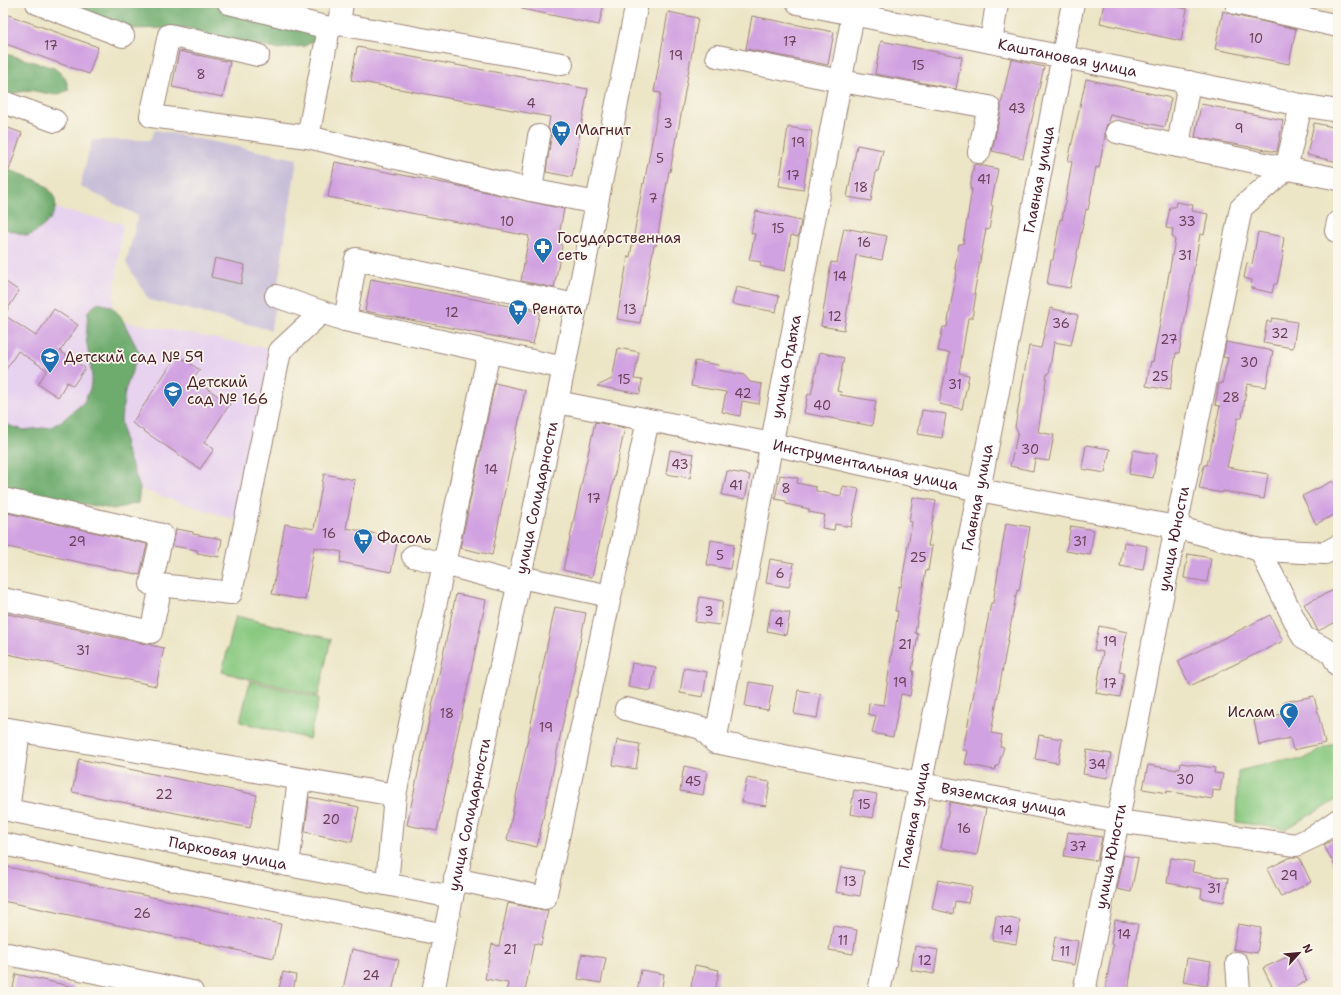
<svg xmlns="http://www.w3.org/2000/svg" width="1341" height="995" font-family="'Shantell Sans',sans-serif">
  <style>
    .built { fill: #e7d2ef }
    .industrial { fill: #c8bfd8 }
    .green { fill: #88c87f; stroke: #697455 }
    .forest { fill: #6eac6e; stroke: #5c664c }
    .building { fill: #d1a2e1 }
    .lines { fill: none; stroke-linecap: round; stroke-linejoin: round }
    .minor-casing { stroke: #9b8278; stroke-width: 24 }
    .minor { stroke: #fff; stroke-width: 22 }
    .labels { text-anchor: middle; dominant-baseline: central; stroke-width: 3.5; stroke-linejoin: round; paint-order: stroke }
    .number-label { font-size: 13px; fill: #6c4058 }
    .street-label { font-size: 15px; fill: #4a1f2b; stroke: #fbf7ec }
    .poi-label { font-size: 15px; fill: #4a1f2b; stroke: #fbf7ec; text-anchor: start }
  </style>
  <rect width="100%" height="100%" fill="#fbf7ec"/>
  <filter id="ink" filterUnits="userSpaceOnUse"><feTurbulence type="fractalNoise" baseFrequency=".025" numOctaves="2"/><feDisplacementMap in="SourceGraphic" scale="8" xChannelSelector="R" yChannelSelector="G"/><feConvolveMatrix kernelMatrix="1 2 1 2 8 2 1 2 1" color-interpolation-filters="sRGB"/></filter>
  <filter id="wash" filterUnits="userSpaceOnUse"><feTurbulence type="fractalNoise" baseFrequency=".012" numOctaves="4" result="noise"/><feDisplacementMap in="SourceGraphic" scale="16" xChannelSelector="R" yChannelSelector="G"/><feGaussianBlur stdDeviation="0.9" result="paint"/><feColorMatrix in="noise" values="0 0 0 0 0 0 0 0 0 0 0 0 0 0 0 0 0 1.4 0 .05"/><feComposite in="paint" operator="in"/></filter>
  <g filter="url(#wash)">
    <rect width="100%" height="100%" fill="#ece5c6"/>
    <path class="built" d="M3 196 123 224 111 319 271 349 236 520 55 462 3 430Z"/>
    <path class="industrial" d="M155 130 297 159 271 330 149 300 126 263 138 216 80 186 92 140H150Z"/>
    <path class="green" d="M236 616 331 639 318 696 222 672Z
      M250 681 319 698 309 739 240 722Z
      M1338 741V799L1286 829 1236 822 1238 771 1283 760H1302Z"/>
    <path class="forest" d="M56 3H224L319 26 316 39 305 46 277 49 228 41 188 28 120 29Z
      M3 53 54 68 65 77 69 90 56 95 29 90 3 96Z
      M3 168C14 172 35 178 43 184 69 204 50 225 28 236L3 228Z
      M98 303 110 306 120 315 139 352 125 391 121 419 125 447 140 488 138 503 113 509 8 491 3 489V421L10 426 24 430 51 427 63 420 84 402 90 389 92 376 86 338 88 311Z"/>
    <g id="blocks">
      <path class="building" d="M523 3H604L599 25 522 9Z
        M1104 3H1158L1187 9 1181 41 1100 23Z
        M1223 11 1233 15 1296 29 1289 64 1215 49Z
        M668 12 698 18 677 137H676L670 172 669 171 656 246 654 245 640 323 617 319 628 256 630 257 643 183 644 184 661 93 654 92Z
        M3 13 98 47 89 74 3 43Z
        M752 16 834 32 828 65 746 49Z
        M881 41 962 57 956 89 875 74Z
        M357 47 588 89 572 177 546 172 551 138V132L548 128 550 117 351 80Z
        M179 51 230 62 223 97 172 87Z
        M1011 59 1044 67 1023 158 992 151 1001 110V104Z
        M1086 79 1171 98 1165 127 1110 115 1105 130V136L1099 168 1096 167 1088 210 1086 209 1070 288 1047 284 1051 260H1053L1060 219 1062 220 1072 162 1068 161Z
        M1201 104 1283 120 1277 152 1195 137Z
        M1314 123 1338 128V162L1307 155Z
        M3 126 22 133 5 181 3 180Z
        M788 127 812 131 803 190 779 186Z
        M857 145 883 150 878 171H876L871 201 847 197Z
        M335 162 459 186 564 209 558 241 562 246 554 288 521 281 529 236 328 197Z
        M974 164 998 169 991 205 993 206 989 230 986 229 974 294H976L972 318H968L959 373 969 375 962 409 939 404 950 353 938 351 943 327H947L957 269 955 268 959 244H963L972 189H970Z
        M1176 202 1193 205 1192 211 1208 214 1204 235 1200 234 1179 353H1176L1170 390 1146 386 1151 361 1153 362 1175 240 1172 236 1173 229 1166 228 1170 207H1175Z
        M756 211 801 221 798 237 791 235 785 271 760 266 761 262 749 260 755 234 751 233Z
        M844 228 887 236 882 260 856 255 844 330 821 326 831 262 837 263Z
        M1258 232 1284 237 1282 251H1284L1277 284H1274L1272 293 1251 288 1252 280 1244 278 1247 263 1252 264Z
        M215 258 245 265 241 284 211 277Z
        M371 279 540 312 533 344 365 311Z
        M3 280 19 291 4 315 36 336 54 309 78 325 60 351 85 368 73 386 67 382 58 397 38 384 47 370 18 351 3 374Z
        M736 287 779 296 776 312 732 304Z
        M1050 308 1078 315 1071 345 1054 342 1049 374H1047L1038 432 1054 435 1049 461 1035 459 1033 471 1010 466 1018 432 1015 427 1029 346 1041 348Z
        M1272 318 1297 322 1293 348 1263 343 1267 321 1271 322Z
        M1226 342 1273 351 1266 387 1247 384 1242 418H1238L1227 467 1268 474 1264 499 1223 491V493L1199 489 1204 465H1207L1220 406 1215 405 1219 383 1222 384 1228 358 1223 357Z
        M618 348 639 352 634 379 642 380 640 394 597 386 612 379Z
        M820 352 844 358 837 391 841 392 840 395 876 401 872 426 804 413 808 394 811 395Z
        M177 355 200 370 193 379 230 404 204 443 214 449 200 469 132 423Z
        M695 361 719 365 718 370 744 375 750 382 762 384 759 404 742 401 740 416 722 412 726 392 691 386Z
        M495 383 525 390 492 555 460 548Z
        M922 410 946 414 942 438 918 434Z
        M595 422 625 428 592 577 563 570Z
        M1086 445 1110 449 1105 473 1082 469Z
        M670 450 694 454 690 478 666 474Z
        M1133 450 1157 454 1153 478 1129 474Z
        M727 471 750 475 745 499 722 495Z
        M324 474 355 480 346 528 398 538 391 572 340 562 342 552 314 547 305 600 272 594 285 524 314 529Z
        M780 475 798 478 797 483 816 487V491L841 496 843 486 859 489 851 527 835 524 834 530 822 528 825 515 809 512V509L786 504V501L775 499Z
        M1333 481 1338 491V513L1316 524 1302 496Z
        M913 497 936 501 928 546H932L928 571 926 570 915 633 918 634 912 671H914L910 696 901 694 893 737 872 733 876 716 868 714 869 703 884 705 898 611H895L899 586 901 587 912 522 909 521Z
        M3 512 147 544 140 575 3 546Z
        M1006 523 1030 527 1019 591 1017 590 991 733 1002 735 1000 746 1004 747 998 766H996L995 770 965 764 968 751 963 750 991 603H993Z
        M1071 526 1094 530 1090 555 1066 551Z
        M176 529 193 532V534L222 539 219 557 197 553V550L173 546Z
        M711 540 734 544 730 569 707 565Z
        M1124 542 1147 546 1143 570 1120 566Z
        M1188 554 1211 558 1207 582 1184 578Z
        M770 559 794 563 789 587 766 583Z
        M1338 588V621L1318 631 1304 604Z
        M456 594 486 600 437 831 407 825Z
        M700 597 723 601 719 625 695 622Z
        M555 607 586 613 537 847 507 840Z
        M771 609 790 613 786 635 767 631Z
        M3 613 164 648 156 686 3 653Z
        M1270 615 1283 641 1190 686 1178 661Z
        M1099 626 1127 632 1119 672 1124 673 1120 697 1096 693 1103 652 1094 650Z
        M632 663 656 667 651 691 628 687Z
        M684 668 707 672 703 697 680 693Z
        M749 682 773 686 768 710 745 706Z
        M798 690 821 694 817 718 794 714Z
        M1314 696 1325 743 1293 750 1290 738 1259 745 1254 720 1287 713 1284 702Z
        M1039 735 1062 739 1058 763 1035 759Z
        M617 740 640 744 636 769 613 765Z
        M1087 750 1111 754 1107 778 1083 774Z
        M79 759 257 795 250 828 72 792Z
        M1181 763 1215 768 1214 773 1223 774 1220 791 1213 790 1212 799 1167 791V793L1143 789 1148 765 1177 770V768H1180Z
        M684 766 707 771 703 795 680 791Z
        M747 778 770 782 766 806 742 802Z
        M854 790 877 794 873 818 850 814Z
        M309 797 359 807 352 842 305 832Z
        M950 802 986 809 977 855 941 848Z
        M1068 832 1102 837 1097 861 1064 856Z
        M1338 837V872L1324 845Z
        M1124 855 1138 858 1131 892 1117 889Z
        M1291 857H1299L1311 882 1281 897 1267 869Z
        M1171 858 1194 862 1192 872 1228 878 1224 902 1201 898 1202 889 1167 883Z
        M3 866 281 924 274 958 3 901Z
        M841 867 864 871 860 896 836 892Z
        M938 880 972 886 968 903 955 901 953 914 932 909Z
        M508 903 542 910H548L541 945 534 943 525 992H506L508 983 485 979 492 944 499 946Z
        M996 916 1020 920 1016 944 992 940Z
        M1115 920 1138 924 1128 992H1117L1105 990 1113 944H1111Z
        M1238 924 1261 928 1257 953 1233 949Z
        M833 926 857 930 853 954 829 950Z
        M1055 937 1078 941 1074 965 1051 961Z
        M915 946 938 950 934 974 911 970Z
        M352 949 399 960 392 992H356L343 989Z
        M582 954 606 958 601 983 578 979Z
        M1294 954 1307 981 1285 992H1275L1263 968Z
        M1187 958 1211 962 1207 986 1183 982Z
        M695 965 719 970 715 992H690Z
        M641 970 664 974 661 992H637Z
        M283 972 296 975 293 992H278Z
        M16 974 74 987 73 992H12Z"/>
    </g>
  </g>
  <g filter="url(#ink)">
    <use href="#blocks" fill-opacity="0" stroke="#9b8278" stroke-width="1"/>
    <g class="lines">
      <g class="minor-casing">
        <g id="minor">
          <path d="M37 3 123 36"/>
          <path d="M229 3 329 28"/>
          <path id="s1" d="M798 3 1301 105 1338 111"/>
          <path d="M1236 3 1338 26"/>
          <path d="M339 24 562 64"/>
          <path d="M991 42 997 3"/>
          <path d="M258 55 169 35 151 116 308 137 531 190 597 203"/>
          <path d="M717 56 841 81 989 107 979 152"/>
          <path d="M3 102 55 121"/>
          <path d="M1117 132 1178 146 1189 82"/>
          <path d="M308 137 329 28 339 24 342 3"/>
          <path d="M1178 146 1338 179"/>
          <path d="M531 190 539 136"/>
          <path d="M1338 222 1336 231 1338 232"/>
          <path d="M276 296 345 320 564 368"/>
          <path d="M345 320 356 259 576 305"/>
          <path id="s2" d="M557 402 772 444 979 490 1176 527 1260 550 1325 553 1338 546"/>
          <path d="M3 499 162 535 151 584 231 593 280 351 322 312"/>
          <path d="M1260 550 1303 637 1331 652 1338 665"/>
          <path d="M413 556 444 564 489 352"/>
          <path d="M520 577 610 596"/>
          <path d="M3 599 151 632 161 586"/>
          <path id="s3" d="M626 709 702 728 715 742 921 784 1117 821 1296 845 1315 836 1338 820"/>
          <path d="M3 728 395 795 387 884"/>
          <path id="s4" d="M715 742 853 15"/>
          <path d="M395 795 444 564 518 584"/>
          <path id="s5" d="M3 809 452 897"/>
          <path d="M8 810 19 731"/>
          <path d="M3 844 445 935"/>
          <path d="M288 865 299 779"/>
          <path d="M455 879 545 898 648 420"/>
          <path d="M3 953 192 992"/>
          <path d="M1237 963 1239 992"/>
          <path id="s6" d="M433 992 452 897 557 402 637 3"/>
          <path id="s7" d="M879 992 979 490 1073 3"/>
          <path id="s8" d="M1084 992 1176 527 1241 208 1286 169 1301 105"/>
        </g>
      </g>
      <use href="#minor" class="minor"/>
    </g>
  </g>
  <defs>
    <g id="supermarket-pin" transform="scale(1)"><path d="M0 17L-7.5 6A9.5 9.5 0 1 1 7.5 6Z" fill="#1f6fb2" stroke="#fbf7ec"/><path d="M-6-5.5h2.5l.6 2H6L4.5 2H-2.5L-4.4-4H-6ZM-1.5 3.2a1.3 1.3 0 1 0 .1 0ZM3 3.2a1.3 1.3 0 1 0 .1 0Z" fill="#fff"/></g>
    <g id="pharmacy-pin" transform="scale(1)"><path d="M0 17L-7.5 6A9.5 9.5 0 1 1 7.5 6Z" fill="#1f6fb2" stroke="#fbf7ec"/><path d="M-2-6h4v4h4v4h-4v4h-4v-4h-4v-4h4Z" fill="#fff"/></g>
    <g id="school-pin" transform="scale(1)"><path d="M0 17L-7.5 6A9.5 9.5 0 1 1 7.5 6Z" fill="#1f6fb2" stroke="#fbf7ec"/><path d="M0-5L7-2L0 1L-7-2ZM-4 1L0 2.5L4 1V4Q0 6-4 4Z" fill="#fff"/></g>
    <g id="mosque-pin" transform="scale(1)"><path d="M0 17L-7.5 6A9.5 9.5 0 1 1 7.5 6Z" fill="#1f6fb2" stroke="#fbf7ec"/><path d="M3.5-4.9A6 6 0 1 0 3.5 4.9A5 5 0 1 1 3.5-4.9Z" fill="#fff"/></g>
  </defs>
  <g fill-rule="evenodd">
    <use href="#supermarket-pin" x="561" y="130"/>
    <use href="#pharmacy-pin" x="543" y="247"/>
    <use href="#supermarket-pin" x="518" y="309"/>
    <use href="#school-pin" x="50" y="357"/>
    <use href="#school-pin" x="173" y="391"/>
    <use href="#supermarket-pin" x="363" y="538"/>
    <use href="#mosque-pin" x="1289" y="712"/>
  </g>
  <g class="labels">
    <g class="number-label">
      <text x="1256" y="38">10</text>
      <text x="790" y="41">17</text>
      <text x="51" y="45">17</text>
      <text x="676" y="55">19</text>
      <text x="918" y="65">15</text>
      <text x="201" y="74">8</text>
      <text x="531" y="103">4</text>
      <text x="1017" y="108">43</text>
      <text x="668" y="123">3</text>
      <text x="1239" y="128">9</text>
      <text x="798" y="142">19</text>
      <text x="660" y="158">5</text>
      <text x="793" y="175">17</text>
      <text x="984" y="179">41</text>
      <text x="861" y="187">18</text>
      <text x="653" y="198">7</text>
      <text x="507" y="221">10</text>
      <text x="1187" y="221">33</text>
      <text x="778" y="228">15</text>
      <text x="864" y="242">16</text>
      <text x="1185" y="255">31</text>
      <text x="840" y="276">14</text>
      <text x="630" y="309">13</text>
      <text x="452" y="312">12</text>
      <text x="835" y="316">12</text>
      <text x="1061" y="323">36</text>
      <text x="1280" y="333">32</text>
      <text x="1169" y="339">27</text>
      <text x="1249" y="362">30</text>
      <text x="1160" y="376">25</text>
      <text x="624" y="379">15</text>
      <text x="955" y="384">31</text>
      <text x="743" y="393">42</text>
      <text x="1231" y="397">28</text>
      <text x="822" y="405">40</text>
      <text x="1030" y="449">30</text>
      <text x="680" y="464">43</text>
      <text x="491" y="469">14</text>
      <text x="736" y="485">41</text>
      <text x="786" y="488">8</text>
      <text x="594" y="498">17</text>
      <text x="329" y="533">16</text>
      <text x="77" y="541">29</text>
      <text x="1080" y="541">31</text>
      <text x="720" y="555">5</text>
      <text x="918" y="557">25</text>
      <text x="780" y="573">6</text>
      <text x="709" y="611">3</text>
      <text x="779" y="622">4</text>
      <text x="1110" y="641">19</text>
      <text x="905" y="644">21</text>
      <text x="83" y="650">31</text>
      <text x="900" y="682">19</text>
      <text x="1110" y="683">17</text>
      <text x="447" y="713">18</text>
      <text x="546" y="727">19</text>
      <text x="1097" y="764">34</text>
      <text x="1185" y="779">30</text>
      <text x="693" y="781">45</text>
      <text x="164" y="794">22</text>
      <text x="864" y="804">15</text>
      <text x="331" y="819">20</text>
      <text x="964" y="828">16</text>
      <text x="1078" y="846">37</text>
      <text x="1289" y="875">29</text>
      <text x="850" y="881">13</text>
      <text x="1214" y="888">31</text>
      <text x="142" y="913">26</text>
      <text x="1006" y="930">14</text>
      <text x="1124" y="934">14</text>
      <text x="843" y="940">11</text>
      <text x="510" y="949">21</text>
      <text x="1065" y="951">11</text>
      <text x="925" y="960">12</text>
      <text x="371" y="975">24</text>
    </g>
    <g class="street-label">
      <text stroke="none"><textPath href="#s1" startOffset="275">Каштановая улица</textPath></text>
      <text stroke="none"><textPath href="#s7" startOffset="828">Главная улица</textPath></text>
      <text stroke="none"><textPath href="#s4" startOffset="382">улица Отдыха</textPath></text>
      <text stroke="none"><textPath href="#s2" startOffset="315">Инструментальная улица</textPath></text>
      <text stroke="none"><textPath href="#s6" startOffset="505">улица Солидарности</textPath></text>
      <text stroke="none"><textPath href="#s7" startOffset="504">Главная улица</textPath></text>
      <text stroke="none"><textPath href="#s8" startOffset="462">улица Юности</textPath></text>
      <text stroke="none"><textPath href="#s3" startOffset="392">Вяземская улица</textPath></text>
      <text stroke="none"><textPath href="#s6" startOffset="181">улица Солидарности</textPath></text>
      <text stroke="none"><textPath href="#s7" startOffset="180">Главная улица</textPath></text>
      <text stroke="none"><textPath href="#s5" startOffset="229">Парковая улица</textPath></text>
      <text stroke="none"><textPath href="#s8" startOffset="138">улица Юности</textPath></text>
    </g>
    <g class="poi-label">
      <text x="575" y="130">Магнит</text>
      <text x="557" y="238">Государственная<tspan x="557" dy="17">сеть</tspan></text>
      <text x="532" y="309">Рената</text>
      <text x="64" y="357">Детский сад № 59</text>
      <text x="187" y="382">Детский<tspan x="187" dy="17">сад № 166</tspan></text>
      <text x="377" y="538">Фасоль</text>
      <text x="1275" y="712" text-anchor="end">Ислам</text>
    </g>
  </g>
  <rect width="1341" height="995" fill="none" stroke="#fbf7ec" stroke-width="16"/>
  <g transform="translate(1299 953) rotate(63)" stroke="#fbf7ec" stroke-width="3" paint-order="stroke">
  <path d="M0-3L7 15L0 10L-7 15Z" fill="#4a1f2b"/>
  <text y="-6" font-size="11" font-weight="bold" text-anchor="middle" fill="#4a1f2b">N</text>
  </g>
</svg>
